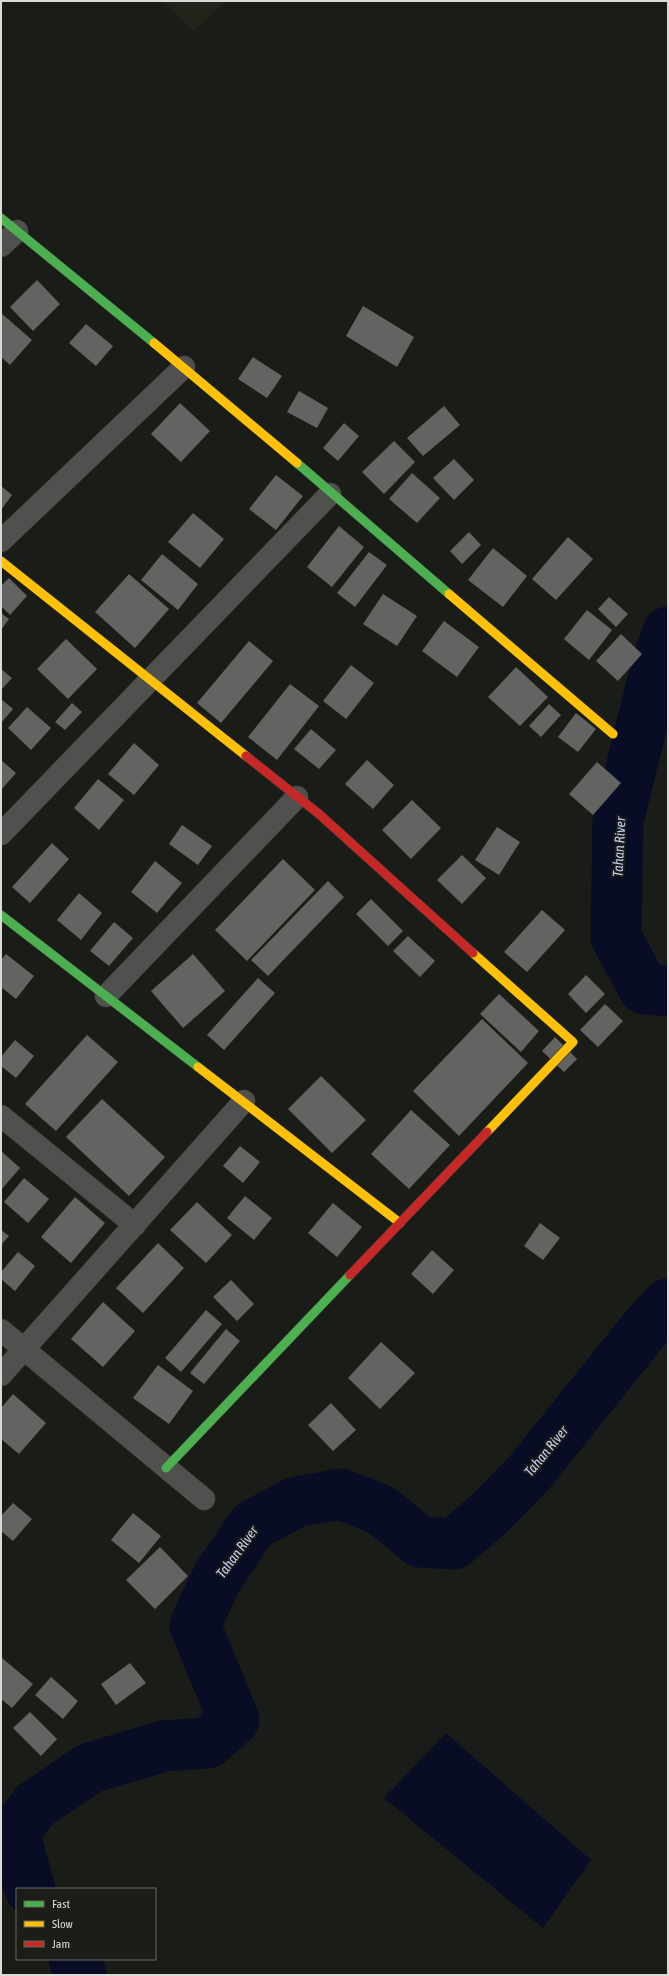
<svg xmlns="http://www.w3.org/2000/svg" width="669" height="1976" font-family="'Asap Condensed',sans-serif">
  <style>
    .built { fill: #21241a }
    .water { fill: #090c25 }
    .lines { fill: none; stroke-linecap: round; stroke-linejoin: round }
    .river { stroke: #090c25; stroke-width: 51 }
    .building { fill: #636461 }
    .street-casing { stroke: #343532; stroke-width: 23 }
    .fast-casing { stroke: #343532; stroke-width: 10 }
    .slow-casing { stroke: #343532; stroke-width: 10 }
    .jam-casing { stroke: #343532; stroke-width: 10 }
    .street { stroke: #50514e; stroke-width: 22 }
    .fast { stroke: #4caf50; stroke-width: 9 }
    .slow { stroke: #ffc107; stroke-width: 9 }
    .jam { stroke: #c62828; stroke-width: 9 }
    .labels { text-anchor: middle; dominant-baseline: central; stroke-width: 4; stroke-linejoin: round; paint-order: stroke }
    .water-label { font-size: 14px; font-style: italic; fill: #c7d1f6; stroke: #1b1d17 }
  </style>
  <rect width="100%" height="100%" fill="#1a1c18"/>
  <path class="built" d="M163 1H225L194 31Z"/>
  <path class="water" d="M446 1733 591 1860 543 1928 384 1798Z"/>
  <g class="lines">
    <path class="river" d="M668 632 658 660 618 821 616 937 644 989 668 991
      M30 1889 14 1833 35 1805 90 1768 164 1746 208 1743 234 1720 195 1625 218 1576 253 1525 296 1502 341 1494 381 1510 420 1542 454 1544 491 1512 529 1473 647 1326 668 1304
      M74 1959 81 1975"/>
  </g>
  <path class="building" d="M37 280 60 304 33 331 10 307Z
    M363 306 414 337 397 367 346 336Z
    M1 313 32 340 10 365 1 357Z
    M86 324 113 346 96 366 69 343Z
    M253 357 282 376 267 398 238 379Z
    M299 391 328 408 317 428 287 412Z
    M180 403 210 431 181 462 151 434Z
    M444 406 460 425 423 456 407 438Z
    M344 423 359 436 338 461 323 448Z
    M394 441 415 462 384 494 362 472Z
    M454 459 474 480 454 500 433 478Z
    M412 473 440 498 417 523 389 499Z
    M276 475 303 496 276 530 249 509Z
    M1 486 12 495 1 510Z
    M193 513 224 539 200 568 168 542Z
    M339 526 364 547 332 587 307 567Z
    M469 532 481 545 462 564 450 551Z
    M568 537 593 559 556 600 532 579Z
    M493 548 527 576 503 607 468 580Z
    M369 552 387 565 355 607 337 593Z
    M162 554 198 584 178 610 141 580Z
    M129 574 169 609 135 648 95 612Z
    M9 578 27 596 10 615 1 606V586Z
    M383 594 417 616 397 646 363 624Z
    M609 597 628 614 616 627 598 609Z
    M587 610 612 630 589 660 564 639Z
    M1 613 9 619 1 630Z
    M444 621 479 647 457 677 422 651Z
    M621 634 642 654 618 681 596 661Z
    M66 639 97 669 68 699 37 669Z
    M249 641 273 661 221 723 197 703Z
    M351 665 374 683 346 719 323 701Z
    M516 667 548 697 520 726 488 697Z
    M1 669 12 678 1 690Z
    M290 684 319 706 277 760 248 737Z
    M1 699 13 709 1 723Z
    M72 703 82 712 65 730 55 722Z
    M549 704 561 715 541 737 529 726Z
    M27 707 51 728 31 750 8 728Z
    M576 713 596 729 578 752 558 737Z
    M311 729 336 750 319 769 294 749Z
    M134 743 159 765 134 795 108 774Z
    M1 760 16 773 1 790Z
    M367 760 394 785 373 809 345 784Z
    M597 762 621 783 593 815 569 794Z
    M98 779 124 800 99 830 74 808Z
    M412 800 441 828 411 859 382 830Z
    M182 825 212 846 198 865 169 844Z
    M497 827 520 842 499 875 475 860Z
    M52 843 69 859 30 903 12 887Z
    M462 855 486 878 462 904 437 880Z
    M283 859 315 890 247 961 215 930Z
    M155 861 182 883 157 913 131 892Z
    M328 881 344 897 268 976 251 960Z
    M79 893 102 913 81 940 57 920Z
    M371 899 403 931 388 946 356 914Z
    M542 910 565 930 527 972 504 952Z
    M114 922 133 938 109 966 90 951Z
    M408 936 435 961 420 977 393 951Z
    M6 954 34 976 16 999 1 987V960Z
    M193 954 225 991 183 1028 151 991Z
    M586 975 605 994 586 1013 568 994Z
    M258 978 275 993 224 1050 207 1035Z
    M499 994 539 1031 521 1052 480 1014Z
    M605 1004 623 1021 598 1047 580 1030Z
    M482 1019 528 1063 459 1136 413 1091Z
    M87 1035 118 1062 56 1131 25 1104Z
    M555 1037 577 1059 564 1072 542 1051Z
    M15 1040 34 1056 16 1078 1 1066V1057Z
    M321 1076 366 1120 332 1153 288 1109Z
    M102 1099 165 1157 129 1196 66 1137Z
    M411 1110 450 1145 409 1189 371 1154Z
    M240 1146 260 1162 243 1183 223 1166Z
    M1 1151 20 1168 1 1190Z
    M24 1178 49 1199 28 1223 4 1202Z
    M245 1196 272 1218 254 1240 227 1218Z
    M75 1197 105 1223 71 1263 41 1237Z
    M197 1202 232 1235 206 1263 170 1230Z
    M333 1203 362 1227 337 1257 308 1233Z
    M540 1223 560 1238 543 1260 524 1246Z
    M1 1230 9 1236 1 1245Z
    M158 1243 184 1268 143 1313 116 1288Z
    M432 1250 454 1270 433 1294 411 1274Z
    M18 1252 35 1266 15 1291 1 1279V1272Z
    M231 1280 254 1304 237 1321 213 1297Z
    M103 1302 135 1331 103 1367 71 1339Z
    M206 1310 222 1324 181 1372 165 1358Z
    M226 1329 240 1341 204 1384 190 1373Z
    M381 1342 415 1373 380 1409 348 1378Z
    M158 1365 193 1391 169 1424 133 1398Z
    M13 1394 46 1423 19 1454 1 1439V1408Z
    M331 1403 356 1430 333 1451 308 1425Z
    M13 1503 32 1519 13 1541 1 1531V1516Z
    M133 1513 161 1536 139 1563 111 1540Z
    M160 1547 188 1576 155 1609 126 1580Z
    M2 1658 33 1684 12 1708 1 1699Z
    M130 1663 146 1683 116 1705 101 1684Z
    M51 1677 78 1701 63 1719 35 1695Z
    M30 1712 57 1739 41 1756 13 1728Z"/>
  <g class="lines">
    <g class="street-casing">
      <path id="street" d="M1 246 17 231
        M1 541 184 367
        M1 834 330 494
        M106 996 297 797
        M1 1116 135 1225
        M1 1330 204 1499
        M1 1375 244 1101"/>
    </g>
    <g class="fast-casing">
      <path id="fast" d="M1 218 154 343
        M297 463 449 594
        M1 915 198 1067
        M166 1468 350 1275"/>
    </g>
    <g class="slow-casing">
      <path id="slow" d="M154 343 297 463
        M1 561 246 756
        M449 594 613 734
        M473 953 573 1042 487 1132
        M198 1067 400 1223"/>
    </g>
    <g class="jam-casing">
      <path id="jam" d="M246 756 319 814 473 953
        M350 1275 487 1132"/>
    </g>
    <use href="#street" class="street"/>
    <use href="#fast" class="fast"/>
    <use href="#slow" class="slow"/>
    <use href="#jam" class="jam"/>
  </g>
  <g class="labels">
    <g class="water-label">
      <text transform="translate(619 847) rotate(-87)">Tahan River</text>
      <text transform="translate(546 1451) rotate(-51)">Tahan River</text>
      <text transform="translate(237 1552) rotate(-54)">Tahan River</text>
    </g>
  </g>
  <rect width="669" height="1976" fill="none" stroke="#dadbd7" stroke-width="4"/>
  <rect x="16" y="1888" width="140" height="72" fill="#1b1d17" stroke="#676964"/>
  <rect x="24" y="1901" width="20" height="6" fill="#4caf50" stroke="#676964"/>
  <text x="52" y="1908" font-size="12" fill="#dadbd7">Fast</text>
  <rect x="24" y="1921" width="20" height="6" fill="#ffc107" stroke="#676964"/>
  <text x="52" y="1928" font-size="12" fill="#dadbd7">Slow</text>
  <rect x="24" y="1941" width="20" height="6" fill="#c62828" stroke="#676964"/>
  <text x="52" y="1948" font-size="12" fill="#dadbd7">Jam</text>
</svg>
